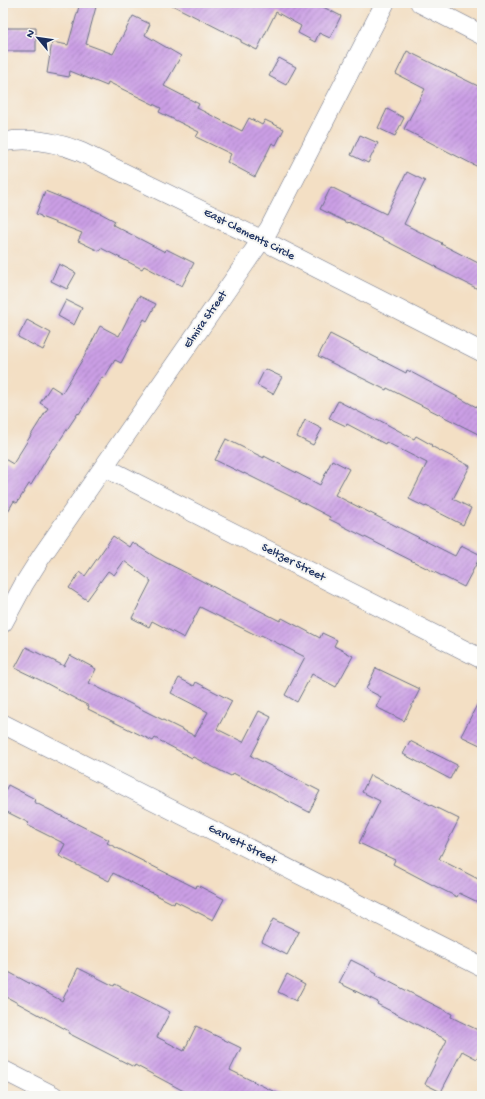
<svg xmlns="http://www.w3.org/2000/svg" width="485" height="1099" font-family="'Gochi Hand',sans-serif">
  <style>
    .building { fill: url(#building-hatch) }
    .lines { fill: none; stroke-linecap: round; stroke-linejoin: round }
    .minor-casing { stroke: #676d82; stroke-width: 20 }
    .minor { stroke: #fff; stroke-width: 19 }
    .labels { text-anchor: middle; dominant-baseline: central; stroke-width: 4; stroke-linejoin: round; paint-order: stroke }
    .street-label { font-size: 12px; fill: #1b2f5e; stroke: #f6f6f2 }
  </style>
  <defs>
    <pattern id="building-hatch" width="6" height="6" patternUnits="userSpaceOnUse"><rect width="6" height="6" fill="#cb9fe5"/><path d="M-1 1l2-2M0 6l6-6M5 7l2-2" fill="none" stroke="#a482bd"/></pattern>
  </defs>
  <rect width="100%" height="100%" fill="#f6f6f2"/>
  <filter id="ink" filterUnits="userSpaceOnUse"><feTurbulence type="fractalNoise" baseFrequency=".025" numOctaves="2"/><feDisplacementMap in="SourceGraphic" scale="8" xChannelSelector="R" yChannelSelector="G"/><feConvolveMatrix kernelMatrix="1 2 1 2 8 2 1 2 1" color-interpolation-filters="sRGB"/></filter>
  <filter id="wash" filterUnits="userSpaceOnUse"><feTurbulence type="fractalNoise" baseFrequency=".012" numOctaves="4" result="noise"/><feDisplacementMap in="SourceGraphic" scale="16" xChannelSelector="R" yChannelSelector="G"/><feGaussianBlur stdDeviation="0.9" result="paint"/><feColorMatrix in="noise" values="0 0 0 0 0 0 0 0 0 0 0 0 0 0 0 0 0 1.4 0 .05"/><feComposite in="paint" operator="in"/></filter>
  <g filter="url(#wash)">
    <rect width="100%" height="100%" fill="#f3dfc4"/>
    <g id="blocks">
      <path class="building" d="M80 3H97L86 44 113 54 133 16 150 24 145 35 181 56 164 86 199 104 197 108 242 131 249 118 262 125 265 120 284 129 276 145 272 143 255 177 227 162 231 154 196 137 199 132 159 112 161 108 108 82 107 86 70 71 69 77 47 73 52 42 68 45Z
        M168 3H315L341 16 330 38 319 33 315 42 298 33 301 26 276 12 257 50 241 42V40Z
        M4 28H36V51H5Z
        M407 51 482 88V169L404 129 425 89 396 74Z
        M279 58 296 67 286 85 269 76Z
        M387 109 404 118 395 136 378 128Z
        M360 135 378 143 368 163 351 155Z
        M407 172 425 181 404 224 442 243 441 244 482 265V291L436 268 437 267 349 222 348 223 320 209 331 187 347 195 386 214Z
        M45 191 100 213 115 221 113 225 165 252 166 249 194 263 182 286 144 266 142 269 101 248 99 251 78 241 82 233 41 217V216L36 214Z
        M59 264 76 273 67 289 51 281Z
        M139 296 156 304 147 321 144 319 121 363 115 360 104 378 102 377 79 414 78 413 54 449 53 448 31 485 29 484 17 503 14 501 3 520V458L13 464 48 408 40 403 51 386 62 393 84 357 100 326 119 336Z
        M66 300 82 308 74 325 58 316Z
        M27 320 51 333 43 350 18 337Z
        M330 334 406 373 407 370 482 410V436L387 388 386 390 318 356Z
        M265 369 282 377 273 394 257 385Z
        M338 401 376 421 377 419 414 439 416 436 432 445 431 446 470 466 453 499 471 508 463 525 426 506 425 507 409 499 427 463 386 442 385 444 347 424 346 426 329 418Z
        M305 420 322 429 313 445 297 437Z
        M226 439 264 458V456L320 485 332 460 349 469 335 495 455 556 461 545 481 555 464 587 329 519 330 517 292 497 244 473V474L215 460Z
        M113 536 129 547 132 542 155 557 280 621 282 618 320 638 322 633 337 640 334 646 353 656 336 687 312 674 297 702 285 695 305 657 261 635 260 637 200 607 184 638 152 621 149 627 132 618 151 581 124 561 114 575 108 571 87 600 69 588 80 572 85 576Z
        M26 647 64 666 70 655 96 669 89 683 195 736 208 712 171 693 179 678 194 686 196 682 232 701 217 729 243 742 259 711 271 717 251 756 320 791 309 812 233 773 231 776 193 757 192 758 155 738 153 741 114 722 88 709 89 706 42 681 15 668Z
        M376 668 420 689 404 721 376 707 381 697 366 689Z
        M482 695V746L461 736Z
        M410 741 457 765 450 779 403 754Z
        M370 775 459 819 439 859 482 881V904L459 893 457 897 431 884 393 864 395 860 359 843 380 801 362 792Z
        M8 785 35 799 34 802 109 840 107 843 196 888 197 885 224 899 213 920 175 901 174 904 113 873 109 881 59 856 65 844 27 825 29 823 3 810V795Z
        M273 919 299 932 287 955 262 942Z
        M351 960 377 973 376 975 452 1014 451 1017 482 1032V1049L477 1059 462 1051 441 1092 425 1084 447 1040 377 1004 378 1002 339 983Z
        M78 968 114 986 115 984 170 1012 157 1037 184 1051 196 1026 241 1048 230 1070 283 1096H193L135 1065 134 1067 68 1033 69 1031 3 995V969L62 1001Z
        M287 974 305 984 296 1001 278 992Z"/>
    </g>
  </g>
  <g filter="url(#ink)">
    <use href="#blocks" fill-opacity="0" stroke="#676d82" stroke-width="1"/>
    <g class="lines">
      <g class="minor-casing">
        <path id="minor" d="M420 3 482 35
          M3 142C30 137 56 142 81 152L262 240 482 352
          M104 467 482 659
          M3 623 24 584 41 557 269 229 385 3
          M3 724 482 967
          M3 1070 54 1096"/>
      </g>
      <use href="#minor" class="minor"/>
    </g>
  </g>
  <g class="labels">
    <g class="street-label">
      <text transform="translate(249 235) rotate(27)">East Clements Circle</text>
      <text transform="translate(206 320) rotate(-55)">Elmira Street</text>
      <text transform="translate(293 563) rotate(27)">Seltzer Street</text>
      <text transform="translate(242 845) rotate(27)">Garvett Street</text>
    </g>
  </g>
  <rect width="485" height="1099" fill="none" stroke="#f6f6f2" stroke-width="16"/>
  <g transform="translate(38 38) rotate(299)" stroke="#f6f6f2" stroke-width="3" paint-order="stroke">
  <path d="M0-3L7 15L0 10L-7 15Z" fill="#1b2f5e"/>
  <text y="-6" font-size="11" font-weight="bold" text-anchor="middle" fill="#1b2f5e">N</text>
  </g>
</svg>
